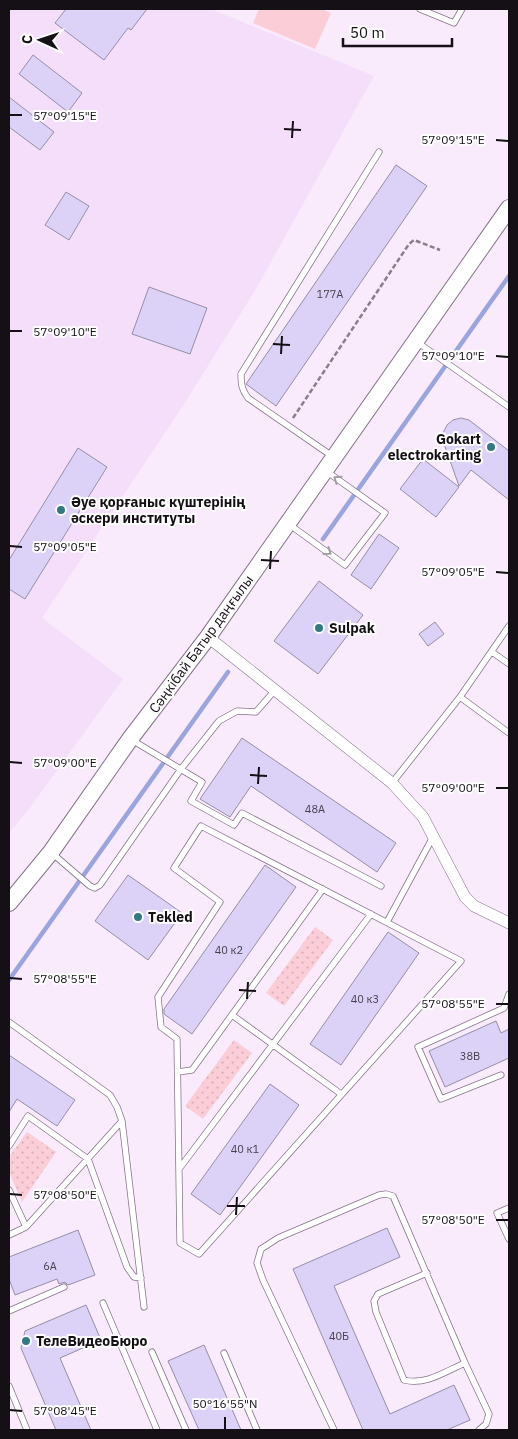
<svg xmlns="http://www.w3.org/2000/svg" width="518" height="1439" font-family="'IBM Plex Sans',sans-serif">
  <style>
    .built { fill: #f5defa }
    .park { fill: url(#park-dots) }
    .pitch { fill: #fbcdd7 }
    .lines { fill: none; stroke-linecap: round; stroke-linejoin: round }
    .stream { stroke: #9aa5e0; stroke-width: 4.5 }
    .building { fill: #dcd2f7; stroke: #948ea6 }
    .service-casing { stroke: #847488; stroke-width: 7 }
    .minor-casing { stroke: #847488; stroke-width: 12 }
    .secondary-casing { stroke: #847488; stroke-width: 18 }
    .path { stroke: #897e8b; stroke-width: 2.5; stroke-dasharray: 5 2.5; stroke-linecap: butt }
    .service { stroke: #fff; stroke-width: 5.5 }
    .minor { stroke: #fff; stroke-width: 11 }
    .secondary { stroke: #fff; stroke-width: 16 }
    .oneway { stroke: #a19fa2 }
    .ticks { fill: none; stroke: #150f16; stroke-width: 2 }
    .poi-dot { fill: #337985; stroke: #fdfdfd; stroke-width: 2 }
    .labels { text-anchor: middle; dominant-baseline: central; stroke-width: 4; stroke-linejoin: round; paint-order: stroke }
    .number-label { font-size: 11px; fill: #47404e }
    .poi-label { font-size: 14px; font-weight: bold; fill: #150f16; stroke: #fdfdfd; text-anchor: start }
    .street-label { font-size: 14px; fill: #150f16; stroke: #fdfdfd }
    .ticks-label { font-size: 12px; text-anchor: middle; fill: #150f16; stroke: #fdfdfd; stroke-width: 4; stroke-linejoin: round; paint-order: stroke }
  </style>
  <defs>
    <pattern id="park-dots" width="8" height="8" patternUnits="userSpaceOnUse" patternTransform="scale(1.25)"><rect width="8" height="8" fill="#fbcdd7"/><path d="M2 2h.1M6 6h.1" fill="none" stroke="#d6afb8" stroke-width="1.8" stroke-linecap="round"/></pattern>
  </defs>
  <rect width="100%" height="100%" fill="#f9eafc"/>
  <path class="built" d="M9 9H211L374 76 256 289 186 401 42 618 123 679 29 809 9 833Z"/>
  <path class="park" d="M315 927 333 940 284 1006 266 993Z
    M234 1040 252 1053 203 1119 185 1106Z
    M27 1132 56 1152 22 1202 9 1172V1157Z"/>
  <path class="pitch" d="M259 9H322L331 13 315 49 253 23Z"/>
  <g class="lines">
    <path class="stream" d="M323 539 509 276
      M9 980 228 672"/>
  </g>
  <path class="building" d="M66 9H147L131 30 128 28 104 60 55 23Z
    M33 55 82 93 68 112 19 74Z
    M9 97 54 132 40 150 9 127Z
    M396 165 427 186 276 406 246 384Z
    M66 192 89 206 69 240 45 225Z
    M149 287 207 308 190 354 132 334Z
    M461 418 469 420 509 451V500L471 470 459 486 443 441V433L447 425 453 420Z
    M78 448 107 467 25 599 9 589V560Z
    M423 459 459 487 436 517 400 489Z
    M379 534 399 548 371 589 351 575Z
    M319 581 363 615 318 674 274 641Z
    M435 622 444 634 428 646 419 634Z
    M242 738 396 843 377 872 251 786 230 817 200 799Z
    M265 865 296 887 192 1034 164 1014V1009Z
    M128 875 182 913 148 960 95 921Z
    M388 932 419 953 341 1065 310 1044Z
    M496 1021 501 1033 509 1029V1058L445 1087 429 1051Z
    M9 1055 75 1100 57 1126 17 1099 9 1112Z
    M270 1084 299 1105 220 1215 191 1194Z
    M387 1228 400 1257 334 1286 390 1414 454 1385 470 1420 447 1430H363L293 1269Z
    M78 1230 95 1275 68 1285 65 1282 59 1284 57 1279 15 1295 9 1279V1257Z
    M86 1305 101 1340 60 1358 91 1430H56L21 1348 25 1331Z
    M204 1345 241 1430H199L168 1361Z"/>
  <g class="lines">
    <g class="service-casing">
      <path id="service" d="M420 9 454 23 462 9
        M417 342 509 407
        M332 456 248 398C242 390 241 385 241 374L379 152
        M290 525 345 565 385 513 326 471
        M492 652 509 664
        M460 697 509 733
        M132 740 202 782 191 801 234 825 242 813 381 886
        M392 783 460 697 509 626
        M201 826 461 961 199 1254 180 1243 177 1039 161 1027 158 997 220 902 174 868Z
        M53 854 90 886 95 888 100 885 181 769 219 721 237 711 256 712 276 689
        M387 922 433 837
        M232 1015 341 1094
        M9 1022 110 1095 117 1107 122 1121
        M178 1072 192 1070 323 889
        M501 1075 441 1099 418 1047 504 1008 509 994
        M9 1146 28 1116 88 1159 127 1267 134 1277 141 1278
        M179 1169 371 914
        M9 1190 26 1227
        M509 1208 497 1213 509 1239
        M9 1235 26 1227 122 1121 144 1307
        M427 1273 378 1294 374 1301 376 1312 404 1380C425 1386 446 1371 465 1363
        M103 1303 157 1430
        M9 1311 64 1287
        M152 1352 186 1430
        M224 1353 257 1430
        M9 1386 27 1430
        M334 1430 263 1280 257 1263 261 1249 278 1238 379 1195 386 1194 393 1196 465 1363 489 1414 486 1424 479 1430"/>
    </g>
    <g class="minor-casing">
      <path id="minor" d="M208 637 392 783 423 817 465 897 474 906 509 923"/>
    </g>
    <g class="secondary-casing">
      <path id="secondary" d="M9 903 51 852 130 739 208 637 509 208"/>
    </g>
    <path class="path" d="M293 418 409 244 414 240 440 250"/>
    <use href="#service" class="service"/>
    <use href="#minor" class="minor"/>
    <use href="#secondary" class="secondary"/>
  </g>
  <defs><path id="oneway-chevron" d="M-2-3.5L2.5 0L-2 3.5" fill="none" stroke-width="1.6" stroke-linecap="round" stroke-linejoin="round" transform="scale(1.25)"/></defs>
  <g class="oneway">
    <use href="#oneway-chevron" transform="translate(337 479) rotate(-145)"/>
    <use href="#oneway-chevron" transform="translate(328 552) rotate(36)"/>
  </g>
  <path class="ticks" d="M10 115H22M284 129 301 130M292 138 293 121M496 140 508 141M10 331H22M273 344 290 345M281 354 282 336M496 356 508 357M10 546 22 547M261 560 279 561M270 569 271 551M496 572 508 573M10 762 22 763M250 775 267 776M258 784 259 767M496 788H508M10 978 22 979M239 990 256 991M247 999 248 982M496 1004H508M10 1194 22 1195M227 1206H245M236 1215 237 1197M496 1220H508M10 1410 22 1411M225 1429V1417"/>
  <g class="poi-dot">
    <circle cx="491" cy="447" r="5"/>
    <circle cx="61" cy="510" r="5"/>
    <circle cx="319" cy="628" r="5"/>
    <circle cx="138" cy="917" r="5"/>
    <circle cx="26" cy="1341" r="5"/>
  </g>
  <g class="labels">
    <g class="number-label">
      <text x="330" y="294">177А</text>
      <text x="315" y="809">48А</text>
      <text x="229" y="950">40 к2</text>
      <text x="365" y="999">40 к3</text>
      <text x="470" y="1056">38В</text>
      <text x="245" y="1149">40 к1</text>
      <text x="50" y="1266">6А</text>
      <text x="339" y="1336">40Б</text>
    </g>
    <g class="poi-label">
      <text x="481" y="439" text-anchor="end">Gokart<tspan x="481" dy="16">electrokarting</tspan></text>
      <text x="71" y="502">Әуе қорғаныс күштерінің<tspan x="71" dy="16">әскери институты</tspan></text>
      <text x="329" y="628">Sulpak</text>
      <text x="148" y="917">Тekled</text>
      <text x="36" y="1341">ТелеВидеоБюро</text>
    </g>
    <g class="street-label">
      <text transform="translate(201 644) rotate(-54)">Сәңкібай Батыр даңғылы</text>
    </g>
  </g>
  <g class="ticks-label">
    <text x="65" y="120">57°09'15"E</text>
    <text x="453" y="144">57°09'15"E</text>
    <text x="65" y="336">57°09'10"E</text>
    <text x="453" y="360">57°09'10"E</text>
    <text x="65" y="551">57°09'05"E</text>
    <text x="453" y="576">57°09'05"E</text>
    <text x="65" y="767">57°09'00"E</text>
    <text x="453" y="792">57°09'00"E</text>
    <text x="65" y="983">57°08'55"E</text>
    <text x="453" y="1008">57°08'55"E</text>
    <text x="65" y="1199">57°08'50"E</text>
    <text x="453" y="1224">57°08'50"E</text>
    <text x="225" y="1408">50°16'55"N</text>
    <text x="65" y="1415">57°08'45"E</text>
  </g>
  <rect width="518" height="1439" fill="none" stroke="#150f16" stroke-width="20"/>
  <g transform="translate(40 40) rotate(273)" stroke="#fdfdfd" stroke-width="4" paint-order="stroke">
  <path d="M0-4L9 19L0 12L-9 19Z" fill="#150f16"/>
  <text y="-8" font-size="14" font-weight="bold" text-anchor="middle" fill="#150f16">С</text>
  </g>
  <path d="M343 38v8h109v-8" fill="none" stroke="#150f16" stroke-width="2.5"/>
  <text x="350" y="38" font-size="15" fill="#150f16" stroke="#fdfdfd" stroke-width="4" paint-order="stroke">50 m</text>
</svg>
